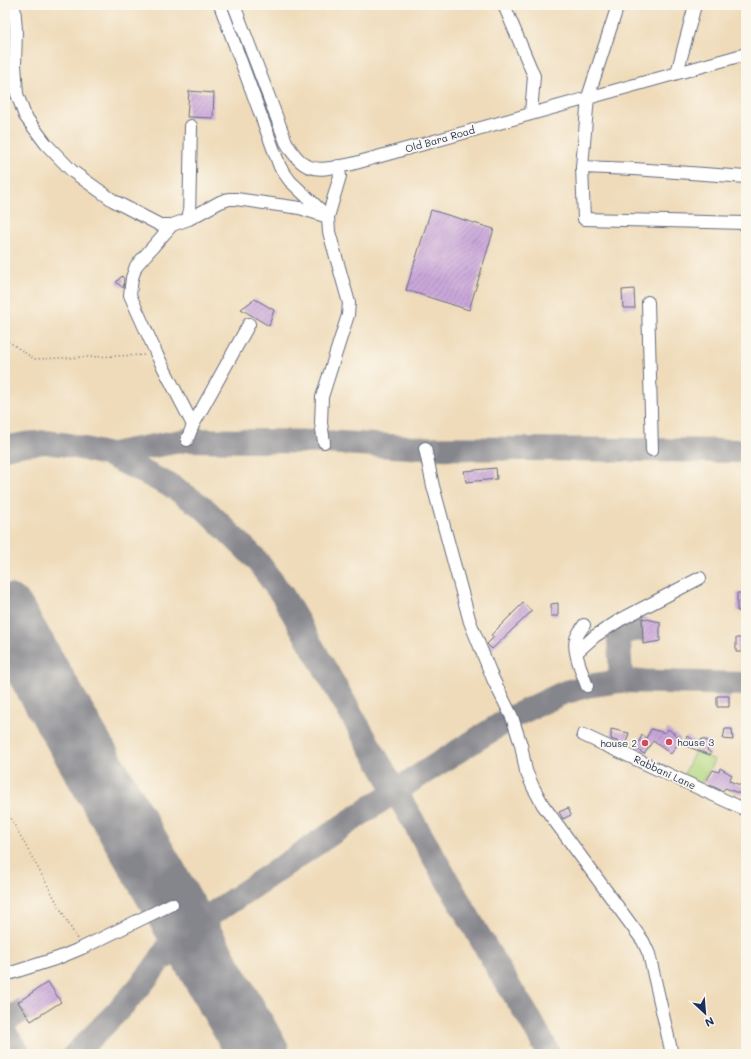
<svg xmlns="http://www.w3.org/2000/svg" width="751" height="1059" font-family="Mali,sans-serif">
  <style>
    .grass { fill: #b4d881; stroke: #688470 }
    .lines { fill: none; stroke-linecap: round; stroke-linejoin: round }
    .taxiway { stroke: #85858c; stroke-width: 24 }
    .runway { stroke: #85858c; stroke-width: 61 }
    .building { fill: url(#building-hatch) }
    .minor-casing { stroke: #656b7e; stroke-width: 14 }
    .path { stroke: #656b7e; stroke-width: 1.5; stroke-dasharray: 1 3; stroke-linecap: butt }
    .minor { stroke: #fff; stroke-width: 12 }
    .poi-dot { fill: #d1495b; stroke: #fbf7ec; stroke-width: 1.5 }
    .labels { text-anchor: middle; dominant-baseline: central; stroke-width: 3.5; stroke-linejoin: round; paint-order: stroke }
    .street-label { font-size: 10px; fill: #1b2f5e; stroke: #fbf7ec }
    .poi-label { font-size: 10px; fill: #1b2f5e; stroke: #fbf7ec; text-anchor: start }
  </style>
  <defs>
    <pattern id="building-hatch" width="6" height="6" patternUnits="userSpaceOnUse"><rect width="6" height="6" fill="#caa7d9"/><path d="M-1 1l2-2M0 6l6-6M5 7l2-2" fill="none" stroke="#a388b3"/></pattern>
  </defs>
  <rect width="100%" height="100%" fill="#fbf7ec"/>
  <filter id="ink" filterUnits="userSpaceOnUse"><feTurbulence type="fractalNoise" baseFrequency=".025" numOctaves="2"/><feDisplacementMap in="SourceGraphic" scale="8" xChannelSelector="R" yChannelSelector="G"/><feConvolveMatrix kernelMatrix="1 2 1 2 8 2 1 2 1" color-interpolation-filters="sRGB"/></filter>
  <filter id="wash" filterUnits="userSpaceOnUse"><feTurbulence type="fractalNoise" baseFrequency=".012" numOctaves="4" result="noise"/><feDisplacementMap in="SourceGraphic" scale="16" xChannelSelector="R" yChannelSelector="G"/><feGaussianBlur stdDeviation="0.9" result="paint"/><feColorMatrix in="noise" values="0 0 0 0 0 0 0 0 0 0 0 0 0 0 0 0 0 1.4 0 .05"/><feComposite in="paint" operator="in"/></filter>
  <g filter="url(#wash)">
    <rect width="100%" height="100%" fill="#efdbba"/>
    <path class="grass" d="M695 751 715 760 700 785 682 779Z"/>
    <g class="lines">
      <path class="taxiway" d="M5 448 25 444 46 442 68 445 109 455 131 450 187 440 324 442 425 448 746 451
        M109 455 173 487 204 508 255 558 283 596 500 972 531 1021 549 1054
        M621 681 619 638 625 632 641 629
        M188 930 395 791 512 717 563 693 587 686 621 681 746 684
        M160 960C174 952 187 943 202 955
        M5 1021 20 1012
        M5 1033 19 1054
        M75 1054C104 1025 169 964 176 925 177 918 174 911 172 904"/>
      <path class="runway" d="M5 614 259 1054"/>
    </g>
    <g id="blocks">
      <path class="building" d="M189 91 214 93 213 118 187 117Z
        M431 210 494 229 469 310 406 290Z
        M122 276 124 279 123 288 116 282Z
        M634 289 635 308H623L622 290Z
        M255 299 274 310 269 326 241 309Z
        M496 468 497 479 466 482 464 471Z
        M737 593H746V611H737Z
        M523 603 532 611 492 649 487 644 494 637 491 635Z
        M558 603V616H551V604Z
        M642 618 660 622V641L643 644Z
        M736 638H746V652H736Z
        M717 696H729V707H717Z
        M611 729 629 733 625 746 617 742V741L611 739Z
        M651 729 665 733 668 729 681 739 671 754 653 741 644 754 636 748 642 735 646 738Z
        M725 729H732L733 740 723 739Z
        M687 736 699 744 702 739 711 742 707 750 711 753 710 755 683 745Z
        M720 768 732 775 729 781 746 787V796L725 788 723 791 705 783 713 770 719 772Z
        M568 808 571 815 563 819 559 812Z
        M48 982 61 1002 31 1021 18 1002Z"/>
    </g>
  </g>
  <g filter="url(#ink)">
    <use href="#blocks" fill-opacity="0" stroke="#656b7e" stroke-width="1"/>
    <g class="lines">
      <g class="minor-casing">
        <path id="minor" d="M14 5 16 30 15 64 17 94 25 116 46 144 72 171 114 201 160 225H172L189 219 220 202 229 199H236L300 208 328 217 329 232 349 303 348 315 322 397 321 423 324 442
          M220 5 280 167 290 181 328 217 340 176 338 166
          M234 5 286 142C305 176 318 170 352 164L746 54
          M504 5 534 76 531 113
          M618 5 588 97 582 167 584 219 746 223
          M677 73 695 5
          M582 167 634 169 746 177
          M189 219 191 126
          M172 225 136 266 132 278 130 295 157 355 193 425
          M648 302 652 450
          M187 440 193 425 249 324
          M425 448 433 486 470 622 493 679 512 717 521 745 526 771 533 787 543 805 643 941 649 954 672 1054
          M584 625C582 629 577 634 576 639 572 649 583 675 587 686
          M577 652 595 636 620 620 700 578
          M583 735 746 810
          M5 975 58 958 82 948 172 904"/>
      </g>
      <path class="path" d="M5 339 34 359 145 355
        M5 808 77 939"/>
      <use href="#minor" class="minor"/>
    </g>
  </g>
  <g class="poi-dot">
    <circle cx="669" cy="742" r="4"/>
    <circle cx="645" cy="743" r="4"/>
  </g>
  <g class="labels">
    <g class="street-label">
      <text transform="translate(440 139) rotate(-16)">Old Bara Road</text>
      <text transform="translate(665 772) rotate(25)">Rabbani Lane</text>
    </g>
    <g class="poi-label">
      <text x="677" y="742">house 3</text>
      <text x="637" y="743" text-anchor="end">house 2</text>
    </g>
  </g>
  <rect width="751" height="1059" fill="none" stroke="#fbf7ec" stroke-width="20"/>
  <g transform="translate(705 1013) rotate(154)" stroke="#fbf7ec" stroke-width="3" paint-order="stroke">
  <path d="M0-3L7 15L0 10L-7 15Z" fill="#1b2f5e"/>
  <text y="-6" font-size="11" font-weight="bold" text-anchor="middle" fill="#1b2f5e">N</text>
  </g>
</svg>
